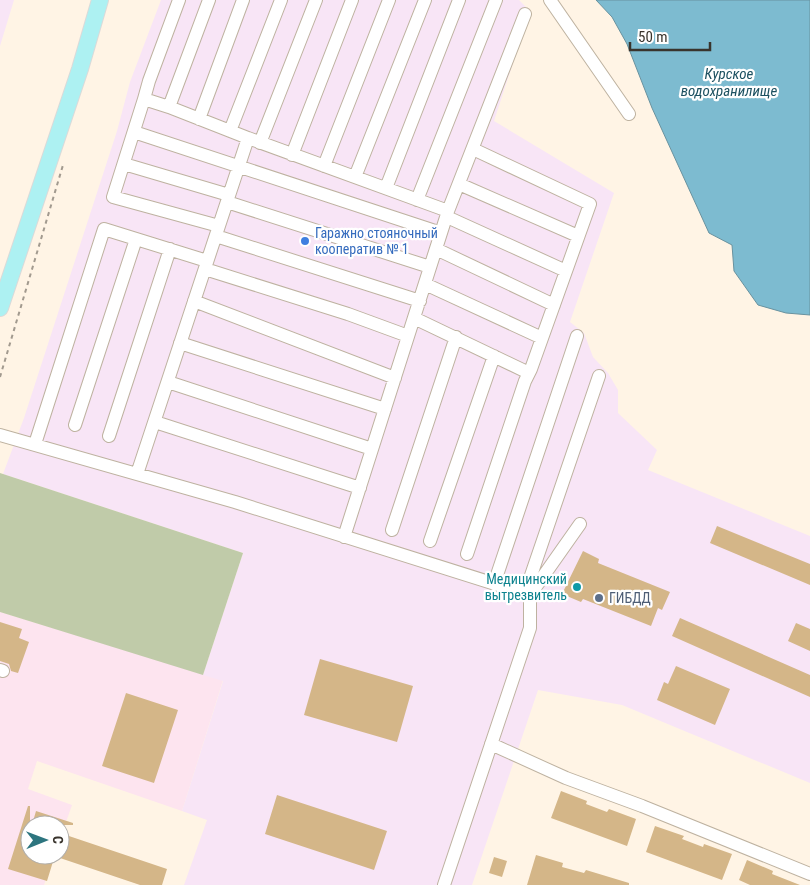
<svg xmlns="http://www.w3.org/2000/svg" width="810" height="885" font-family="'Roboto Condensed',sans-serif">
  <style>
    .commercial { fill: #fde4ef }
    .industrial { fill: #f8e5f6 }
    .green { fill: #c0cba9 }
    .water { fill: #7dbbd0; stroke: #69929f }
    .building { fill: #d4b688 }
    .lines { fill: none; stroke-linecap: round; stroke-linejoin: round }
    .minor-casing { stroke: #beb2a0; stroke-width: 14 }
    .major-casing { stroke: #dbdad9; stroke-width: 18 }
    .path { stroke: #a29a8f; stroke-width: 2; stroke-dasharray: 4 4; stroke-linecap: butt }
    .minor { stroke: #fff; stroke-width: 12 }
    .major { stroke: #adf1f2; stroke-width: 16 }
    .shop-dot { fill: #3f7fe0; stroke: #fff; stroke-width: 2 }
    .culture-dot { fill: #0f9aa8; stroke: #fff; stroke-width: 2 }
    .service-dot { fill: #5c6f8a; stroke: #fff; stroke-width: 2 }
    .labels { text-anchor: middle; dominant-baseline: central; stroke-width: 4.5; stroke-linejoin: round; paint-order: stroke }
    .shop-label { font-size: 14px; fill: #366cbe; stroke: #fff; text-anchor: start }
    .culture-label { font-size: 14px; fill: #0d838f; stroke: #fff; text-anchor: end }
    .service-label { font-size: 14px; fill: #4e5e75; stroke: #fff; text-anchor: start }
    .water-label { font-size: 15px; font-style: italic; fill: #1d5161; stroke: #fff }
  </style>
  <rect width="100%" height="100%" fill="#fff4e5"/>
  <path class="commercial" d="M0 612 223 680 182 811 37 761 28 789 72 805 60 839V825H30V855H54L44 885H0Z"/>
  <path class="industrial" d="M0 0H14L0 46Z
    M161 0H519L530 11 494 121 614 193 570 322 584 333 593 357 608 373 618 390V413L657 450 648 470 810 536V783L622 705 538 690 472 885H184L207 820 182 811 223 681 203 675 243 553 3 474 24 418 117 131 130 82Z"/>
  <path class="green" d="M0 473 243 553 203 675 0 612Z"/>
  <path class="water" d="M596 0H810V315L786 313 758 305 734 271 732 245 709 233 652 108 627 44 612 17Z"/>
  <path class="building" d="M717 526 810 564V585L710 543Z
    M583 551 599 559 598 563 670 592 662 610 658 608 651 626 583 599 581 602 562 594Z
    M680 618 810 675V697L672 636Z
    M0 622 22 629 19 638 29 642 18 673 11 671 9 664 0 661Z
    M796 623 810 629V651L788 641Z
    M320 659 413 686 397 742 304 715Z
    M676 666 730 689 715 725 657 700 664 682 668 684Z
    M126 693 178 710 154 783 102 766Z
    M561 791 587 801 586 804 607 812 609 809 636 819 627 846 551 818Z
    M277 795 387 831 374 870 265 834Z
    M28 806H30V855H55L47 881 8 869Z
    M36 811 73 823V825H32Z
    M655 826 684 836 682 839 703 847 704 844 732 854 722 880 646 852Z
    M60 833 167 869 162 885H140L60 858Z
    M536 855 563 863 562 867 584 873 586 870 629 883V885H527Z
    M494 857 507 861 502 877 489 873Z
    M747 860 773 871 772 874 800 885H750L739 880Z"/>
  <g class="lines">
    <g class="minor-casing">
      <path id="minor" d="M209 0 169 107 248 138
        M550 0 629 114
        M144 99 113 197 219 226
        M169 107 144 99 149 81 179 0
        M199 119 243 0
        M230 131 281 0
        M134 132 441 233
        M260 143 316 0
        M292 155 352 0
        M124 164 229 195
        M324 166 389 0
        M355 177 425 0
        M459 184 578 236
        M386 188 459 0
        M417 200 496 0
        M227 202 430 267
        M448 211 525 14
        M447 217 566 271
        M216 236 420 301
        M436 249 554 305
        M205 269 348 314 408 336
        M425 284 542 338
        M194 301 395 378
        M414 318 529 373
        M180 343 385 409
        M168 382 372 449
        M155 422 360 488
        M75 425 136 239
        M0 435 235 502 530 595 580 524
        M109 436 170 249
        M35 444 104 229 207 261
        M137 474 248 138 448 211 344 537
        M392 530 456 337
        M430 541 494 356
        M467 554 525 381 531 369 590 204 473 149
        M494 584 577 336
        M525 593 599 376
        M0 670 3 671
        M491 744 566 778 642 806 810 874
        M444 885 530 628V595"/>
    </g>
    <g class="major-casing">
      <path id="major" d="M0 308 80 69 100 0"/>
    </g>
    <path class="path" d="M0 377 63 165"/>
    <use href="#minor" class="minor"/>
    <use href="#major" class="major"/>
  </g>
  <circle class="shop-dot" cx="305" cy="241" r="5"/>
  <circle class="culture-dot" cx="577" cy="587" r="5"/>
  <circle class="service-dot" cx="599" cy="598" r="5"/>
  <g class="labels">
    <g class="shop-label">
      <text x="315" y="233">Гаражно стояночный<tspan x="315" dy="16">кооператив № 1</tspan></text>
    </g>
    <g class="culture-label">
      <text x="567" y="579">Медицинский<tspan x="567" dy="16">вытрезвитель</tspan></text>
    </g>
    <g class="service-label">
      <text x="609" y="598">ГИБДД</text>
    </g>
    <g class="water-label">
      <text x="729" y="74">Курское<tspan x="729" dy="17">водохранилище</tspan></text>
    </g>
  </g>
  <g transform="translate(45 840) rotate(89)"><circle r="24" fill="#ffffff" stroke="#b0aeab"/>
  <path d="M0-4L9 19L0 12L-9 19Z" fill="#2d757f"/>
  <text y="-8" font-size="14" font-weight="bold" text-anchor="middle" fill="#39342d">С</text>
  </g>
  <path d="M630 42v8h80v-8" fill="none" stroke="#39342d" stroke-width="2.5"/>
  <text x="638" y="42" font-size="15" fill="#39342d" stroke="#ffffff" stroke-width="4" paint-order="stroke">50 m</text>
</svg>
